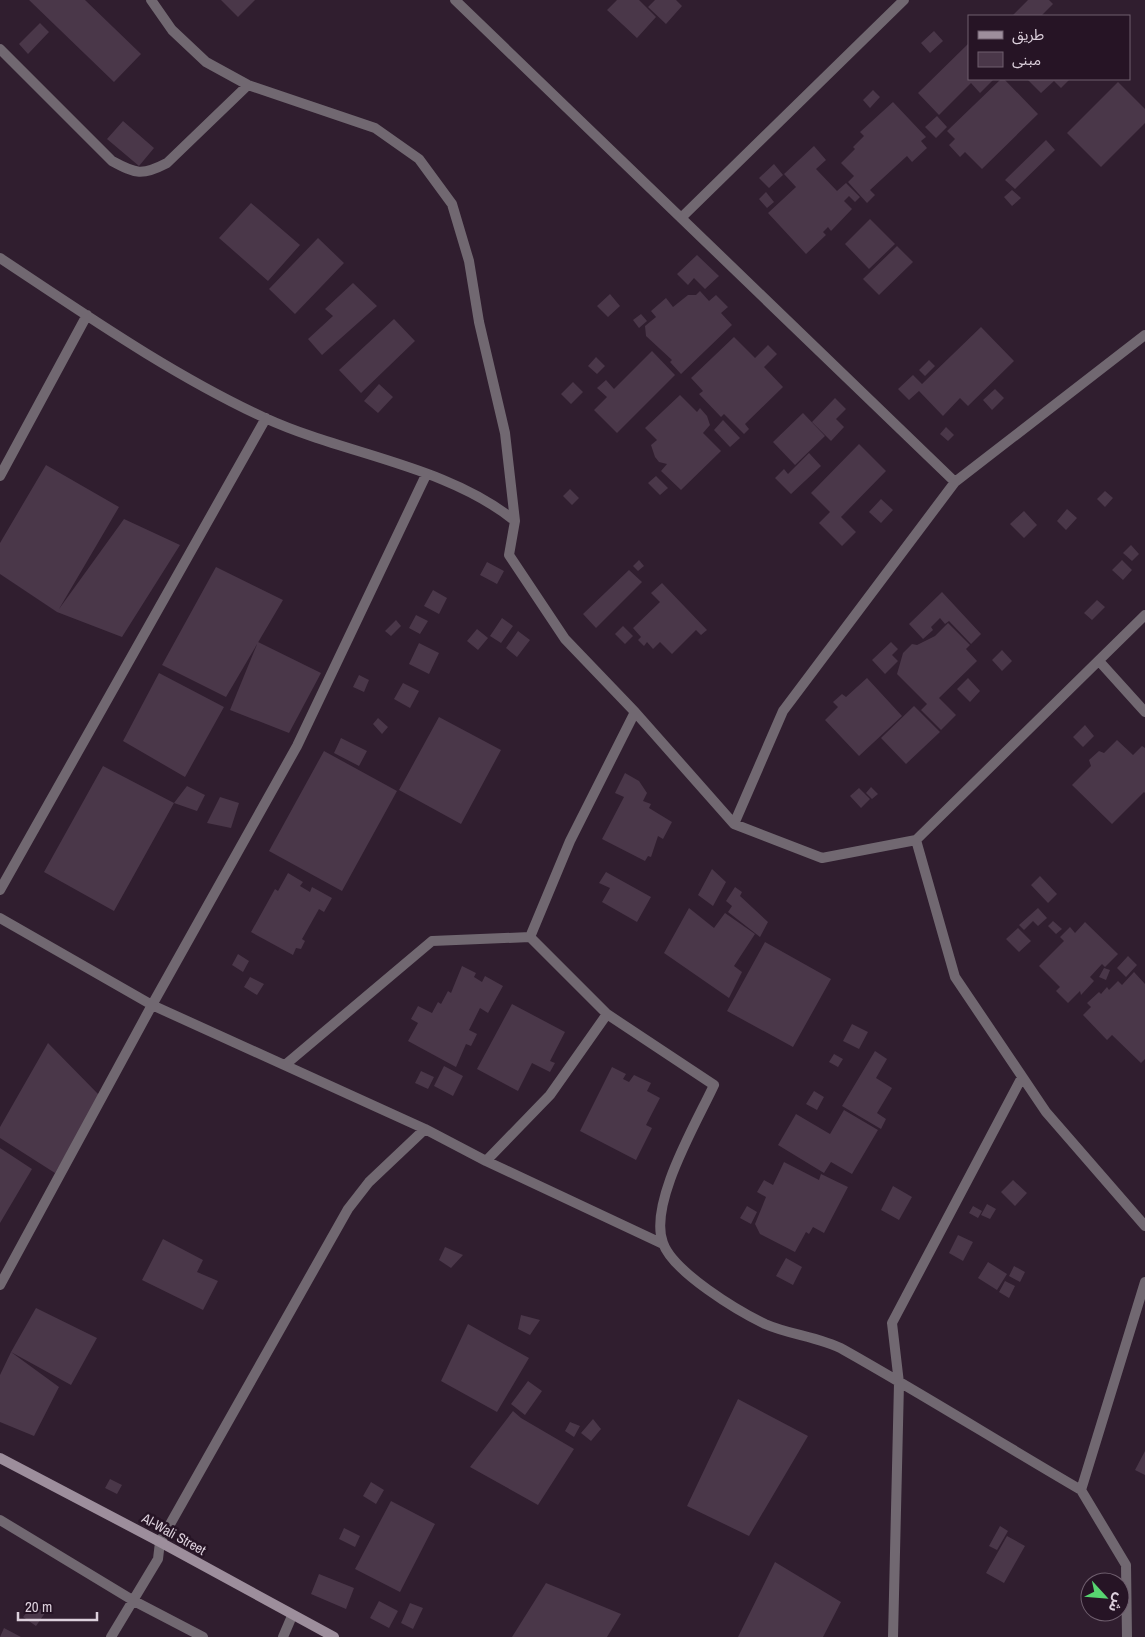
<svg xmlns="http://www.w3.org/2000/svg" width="1145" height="1637" font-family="'Archivo Narrow','Noto Sans Arabic',sans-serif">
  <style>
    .building { fill: #4a3749 }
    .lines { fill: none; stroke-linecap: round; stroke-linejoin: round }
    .minor { stroke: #716871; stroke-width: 10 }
    .secondary { stroke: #9d8e9c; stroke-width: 10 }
    .labels { text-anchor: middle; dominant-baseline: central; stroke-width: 5; stroke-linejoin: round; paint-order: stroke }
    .street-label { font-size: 14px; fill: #dcd0dc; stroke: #261425 }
  </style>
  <rect width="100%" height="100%" fill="#301e2f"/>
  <path class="building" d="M29 0H85L141 54 114 82Z
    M221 0H255L238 17Z
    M617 0H639L656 17 637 38 607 10Z
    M655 0H676L682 6 666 24 648 7Z
    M1028 0H1049L1053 4 1041 16H1012Z
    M40 23 49 32 28 54 19 44Z
    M934 31 943 41 930 53 921 43Z
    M969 43V79H994L980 93 971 83 939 115 918 93Z
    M1001 79H1004L1038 114 982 169 965 152 960 157 949 145 955 139 947 131Z
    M1027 79H1068L1069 80 1061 88 1054 81 1041 93Z
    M1118 82 1145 109V123L1101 167 1067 133Z
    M873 90 880 97 870 108 863 100Z
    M893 102 926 137 921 141 927 148 912 162 907 156 870 190 875 195 867 203 848 182 854 176 841 163 855 149 853 147 864 136 860 132Z
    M937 116 947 127 936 138 925 127Z
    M123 121 154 148 139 166 107 139Z
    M1046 140 1055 150 1015 189 1005 180Z
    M814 146 826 160 816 169 837 191 846 183 860 197 855 202 849 196 844 201 852 209 831 231 828 227 823 232 826 235 806 254 768 213 796 187 784 174Z
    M774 164 783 175 769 188 759 178Z
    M1012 190 1021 198 1012 206 1004 197Z
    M766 192 774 202 767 208 759 199Z
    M251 203 300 245 268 281 219 238Z
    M870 219 895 244 869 269 845 244Z
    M318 238 344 263 295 314 269 289Z
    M897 246 913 262 879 295 863 279Z
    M697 255 719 276 705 289 694 278 688 285 677 274Z
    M353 283 377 306 322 355 308 339 333 316 325 309Z
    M700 291 709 301 716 295 728 307 721 313 732 325 681 374 670 362 672 360 646 336 645 326 656 317 651 311 666 298 673 307 688 295H696Z
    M610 294 620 306 608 317 597 306Z
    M641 314 647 321 639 328 633 320Z
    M394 319 415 341 361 393 339 370Z
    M981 327 1014 361 968 406 960 398 943 416 919 391 909 400 898 389 913 375 922 384Z
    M734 337 755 358 768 345 777 354 764 367 783 387 745 424 749 429 744 434 724 414 721 417 699 394 703 391 691 378Z
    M652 351 675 375 617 433 594 410 607 397 597 388 606 380 614 389Z
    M596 357 605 366 597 374 588 366Z
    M929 360 935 366 925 376 919 370Z
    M573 382 583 392 571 404 561 394Z
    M379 384 393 397 378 413 364 401Z
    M995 389 1004 398 992 410 983 400Z
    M680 395 697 412 700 408 707 416 710 425 703 433 721 451 681 490 661 471 667 464 659 462 655 457 651 445 657 440 645 428Z
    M835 398 846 409 836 419 844 427 831 441 812 422Z
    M803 413 825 436 795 465 773 442Z
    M723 420 740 438 730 447 714 430Z
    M946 427 954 435 948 441 940 434Z
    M859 444 886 471 841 517 856 532 842 546 819 523 830 512 811 493Z
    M809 453 821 466 791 494 775 478 784 469 788 474Z
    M46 465 119 507 59 609 124 519 180 545 122 637 57 612 0 574V543Z
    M656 476 668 488 660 495 648 483Z
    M570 489 579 498 572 505 563 496Z
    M1105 491 1113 498 1105 507 1097 499Z
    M881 499 893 510 881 523 869 512Z
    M1067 509 1077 518 1066 530 1057 521Z
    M1024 511 1037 525 1024 538 1010 524Z
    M1131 545 1139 554 1132 561 1123 553Z
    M639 560 644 566 638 571 633 566Z
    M1122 560 1132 570 1123 580 1112 570Z
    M487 562 504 571 497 584 480 575Z
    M216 567 283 600 226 697 162 665Z
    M629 570 642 582 596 628 583 614Z
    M662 583 707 630 701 635 696 630 672 654 660 642 653 649 647 642 644 646 638 640 641 637 633 628 660 602 651 593Z
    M433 590 447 598 439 614 424 606Z
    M942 592 981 634 971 644 949 621 945 624 940 618 931 627 933 630 923 639 909 624Z
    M1097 600 1105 607 1092 620 1084 613Z
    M416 615 428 621 420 634 409 628Z
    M502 618 513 626 501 643 490 636Z
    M396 620 401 626 391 636 385 631Z
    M948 623 970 645 966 649 977 661 939 698 956 715 941 730 921 710 927 704 897 674 903 653 912 644 917 645 935 636Z
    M623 626 633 636 625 644 615 634Z
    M477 629 488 638 478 650 467 641Z
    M518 631 530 640 517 657 506 648Z
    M258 642 321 673 289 733 230 710Z
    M891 642 898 649 892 655 898 661 885 674 872 660Z
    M419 643 439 653 429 674 409 664Z
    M1002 650 1012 661 1002 671 992 660Z
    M159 673 224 707 185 777 123 741Z
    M359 675 369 680 364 692 353 687Z
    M867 678 902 716 859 756 825 720 838 707 833 702 842 694 846 697Z
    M968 678 980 691 970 702 957 689Z
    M403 683 419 691 410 708 394 699Z
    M914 706 940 732 906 764 881 738Z
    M439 717 501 750 461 824 399 790Z
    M378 718 388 727 382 734 373 724Z
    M1085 725 1094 736 1083 747 1073 737Z
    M341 738 367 751 359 766 334 753Z
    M1117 740 1133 755 1142 746 1145 748V793L1144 792 1112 824 1072 785 1091 766 1089 760 1099 751 1104 753Z
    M324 751 397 791 342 891 269 851Z
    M103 766 174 803 114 911 44 872Z
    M625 773 639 781 647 793 643 801 651 804 649 808 672 822 663 839 658 836 651 857 648 856 645 861 602 839 624 797 615 793Z
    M187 786 205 795 197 811 174 803Z
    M871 787 878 794 872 799 866 793Z
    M859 788 870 799 861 808 850 796Z
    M220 797 239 803 231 828 207 823Z
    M712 869 726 882 713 906 698 895Z
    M606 872 651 897 637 922 602 902 610 888 599 883Z
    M288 873 303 882 300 886 310 892 312 887 332 898 324 912 319 909 302 939 305 941 301 949 296 948 293 955 251 932 275 889 278 891Z
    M1040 876 1057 894 1048 903 1031 885Z
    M735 887 742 892 740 896 768 922 760 937 728 912 732 906 726 901Z
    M689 908 714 928 725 913 755 934 734 966 742 972 729 998 664 953Z
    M1038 908 1047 918 1038 926 1033 921 1024 930 1019 925Z
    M1053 921 1062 929 1056 934 1048 926Z
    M1085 922 1118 954 1105 967 1102 964 1090 977 1094 981 1081 995 1080 991 1068 1003 1056 991 1060 987 1039 966 1064 941 1060 937 1070 927 1075 933Z
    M1018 928 1031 941 1019 952 1006 939Z
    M765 942 831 979 793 1047 727 1011Z
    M238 954 249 961 243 972 232 965Z
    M1128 956 1137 965 1126 977 1117 968Z
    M462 966 476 973 474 977 482 982 485 976 503 986 488 1013 480 1008 469 1030 477 1034 471 1046 466 1044 456 1067 408 1041 418 1023 411 1019 418 1006 432 1013 438 1002 441 1004 448 991 451 993Z
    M1104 968 1110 970 1106 980 1099 977Z
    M1134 972 1145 984V1059L1141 1063 1112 1035 1107 1040 1083 1015 1091 1007 1087 1003 1099 992 1101 994 1107 987 1109 990 1118 981 1122 985Z
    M250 977 264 984 257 995 244 987Z
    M512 1004 565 1032 550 1061 555 1063 550 1072 532 1063 518 1091 477 1069Z
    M852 1024 868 1032 859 1049 843 1041Z
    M48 1043 100 1096 55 1173 0 1138V1127Z
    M875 1051 887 1059 876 1078 892 1088 877 1113 886 1119 881 1129 842 1106Z
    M834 1054 843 1059 838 1067 829 1062Z
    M444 1066 463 1076 453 1096 434 1086Z
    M612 1067 626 1074 623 1079 629 1082 634 1075 651 1083 647 1091 660 1098 646 1125 652 1128 636 1160 580 1131Z
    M421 1071 434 1077 428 1089 415 1083Z
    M814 1091 824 1097 817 1110 806 1104Z
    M844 1110 878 1130 852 1174 831 1162 824 1173 778 1145 796 1114 830 1134Z
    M0 1148 32 1169 0 1223Z
    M784 1162 819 1180 821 1174 848 1187 824 1233 813 1227 809 1234 806 1232 795 1252 760 1234 755 1224 766 1197 757 1192 764 1180 773 1185Z
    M1013 1180 1027 1193 1015 1206 1001 1192Z
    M893 1186 912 1197 899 1220 881 1210Z
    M987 1204 996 1209 990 1219 981 1215Z
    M747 1206 757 1212 751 1224 740 1218Z
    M973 1206 982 1211 978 1218 969 1213Z
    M958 1235 973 1242 963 1261 949 1253Z
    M163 1239 203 1260 197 1272 218 1281 203 1310 142 1280Z
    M445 1247 463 1255 451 1268 439 1260Z
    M786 1258 802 1267 793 1285 776 1276Z
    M988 1262 1007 1274 997 1290 978 1278Z
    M1014 1266 1025 1272 1020 1282 1009 1276Z
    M1005 1281 1015 1286 1009 1298 999 1292Z
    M36 1308 97 1338 71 1385 11 1352Z
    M521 1315 540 1320 530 1335 518 1329Z
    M468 1324 529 1358 497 1412 441 1381Z
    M11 1352 59 1387 34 1436 0 1422V1375Z
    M528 1381 542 1391 525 1415 511 1404Z
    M738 1399 808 1436 749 1536 687 1506Z
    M513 1411 521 1418 574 1449 538 1505 470 1467Z
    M593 1419 601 1429 591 1441 581 1433Z
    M570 1422 580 1426 574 1437 565 1431Z
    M1145 1451V1475L1135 1470Z
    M110 1479 122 1485 117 1494 105 1488Z
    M371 1482 384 1490 376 1504 363 1496Z
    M391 1501 435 1524 400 1592 355 1569Z
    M1000 1526 1008 1531 997 1550 989 1546Z
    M344 1528 360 1536 355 1547 339 1539Z
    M1007 1536 1025 1546 1004 1583 986 1573Z
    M775 1562 841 1602 823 1637H738Z
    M319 1574 354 1588 346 1609 311 1594Z
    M546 1583 621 1614 607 1637H512Z
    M379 1601 398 1611 389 1628 370 1618Z
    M410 1603 423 1608 413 1629 401 1623Z
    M34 1604 45 1613 36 1626 23 1617Z
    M4 1628 21 1637H0Z"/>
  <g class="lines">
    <path class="minor" d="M151 0 172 30 206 62 248 85 375 128 419 159 452 204 469 261 479 322 505 433 515 521 509 555 565 639 635 712 734 824 822 858 916 840 1145 615
      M455 0 955 482
      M0 49 112 161C136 174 142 176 167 163L248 85
      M681 218 904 0
      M0 258C86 315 172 375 265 418 346 455 446 465 515 521
      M0 476 87 315
      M1099 661 1145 712
      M734 824 783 711 955 482 1145 335
      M916 840 955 977 1046 1112 1145 1226
      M0 890 266 418
      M0 918 152 1005 425 1129
      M530 937 570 841 635 712
      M285 1065 432 941 530 937 607 1014 714 1085C697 1122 648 1204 663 1243 673 1272 738 1311 765 1324 790 1335 820 1337 844 1350 924 1395 1002 1444 1081 1490
      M486 1161 550 1095 607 1014
      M0 1285 152 1005 297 746 426 475
      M0 1520 134 1601 203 1637
      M111 1637 158 1559 160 1542 348 1209 369 1182 425 1129 486 1161 663 1244
      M283 1637 292 1616
      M893 1637 899 1383 892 1323 1022 1077
      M1127 1637 1126 1565 1081 1490 1145 1282"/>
    <path class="secondary" d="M0 1458 160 1542 334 1637"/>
  </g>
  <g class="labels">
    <g class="street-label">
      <text transform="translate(174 1534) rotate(29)">Al-Wali Street</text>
    </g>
  </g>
  <rect x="968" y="15" width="162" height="65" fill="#261425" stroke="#6f5f6e"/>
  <rect x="978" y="31" width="25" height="8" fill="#9d8e9c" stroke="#6f5f6e"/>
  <text x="1012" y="40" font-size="15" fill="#dcd0dc">طريق</text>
  <rect x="978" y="52" width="25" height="15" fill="#4a3749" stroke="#6f5f6e"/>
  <text x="1012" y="65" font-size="15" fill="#dcd0dc">مبنى</text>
  <g transform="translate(1105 1597) rotate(116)"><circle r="24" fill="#261425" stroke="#6f5f6e"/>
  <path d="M0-4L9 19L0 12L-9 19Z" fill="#57d570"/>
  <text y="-8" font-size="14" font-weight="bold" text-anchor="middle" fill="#dcd0dc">ش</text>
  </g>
  <path d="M18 1612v8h79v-8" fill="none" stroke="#dcd0dc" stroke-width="2.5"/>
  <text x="25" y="1612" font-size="15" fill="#dcd0dc" stroke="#261425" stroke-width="4" paint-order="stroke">20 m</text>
</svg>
